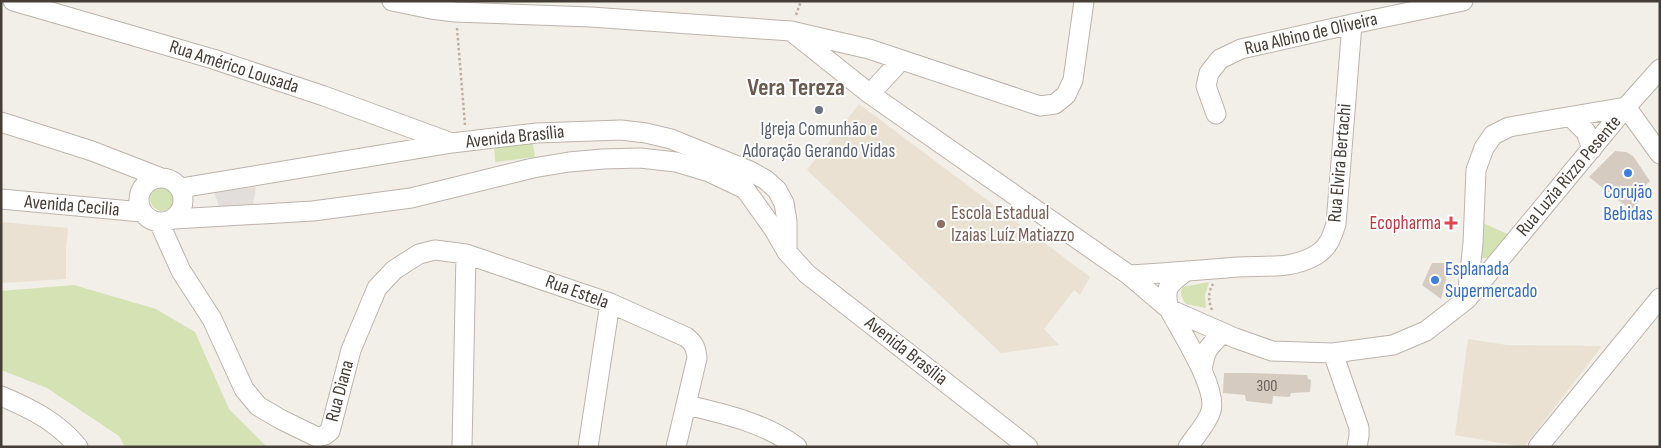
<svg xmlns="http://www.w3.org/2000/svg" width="1661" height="448" font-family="'Sofia Sans Condensed',sans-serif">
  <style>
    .education { fill: #eae1d3 }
    .green { fill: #d5e3b4 }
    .parking { fill: #e1dedc }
    .building { fill: #d6cbc1 }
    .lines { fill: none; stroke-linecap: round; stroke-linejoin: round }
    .minor-casing { stroke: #bdb4ab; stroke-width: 21 }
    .path { stroke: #beae9e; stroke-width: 2.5; stroke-dasharray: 2.5 2.5; stroke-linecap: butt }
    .minor { stroke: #fff; stroke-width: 19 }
    .worship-dot { fill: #6b7280; stroke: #fff; stroke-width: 2 }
    .shop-dot { fill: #3f7fe0; stroke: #fff; stroke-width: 2 }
    .health-dot { fill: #e0444e; stroke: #fff; stroke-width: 2 }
    .education-dot { fill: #8d6e63; stroke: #fff; stroke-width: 2 }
    .labels { text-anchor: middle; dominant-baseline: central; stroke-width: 4; stroke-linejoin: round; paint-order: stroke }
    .number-label { font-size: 16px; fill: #69615a }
    .street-label { font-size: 19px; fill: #453e37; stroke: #fff }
    .worship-label { font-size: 19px; fill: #5b616d; stroke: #fff }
    .shop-label { font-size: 19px; fill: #366cbe; stroke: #fff }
    .education-label { font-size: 19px; fill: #785e54; stroke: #fff; text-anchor: start }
    .health-label { font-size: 19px; fill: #be3a42; stroke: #fff; text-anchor: end }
    .district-label { font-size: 24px; font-weight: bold; fill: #675a4f; stroke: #fff }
  </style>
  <rect width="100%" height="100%" fill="#f2eee8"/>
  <path class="education" d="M859 104 1090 277 1080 295 1074 290 1044 329 1059 345 1001 353 807 170Z
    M1 222 68 228 66 249V279L1 283Z
    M1468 339 1507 345 1602 346 1524 447 1455 435Z"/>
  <path class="green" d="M532 139 535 157 495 162 494 143Z
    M150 198a13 13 0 1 1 26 0a13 13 0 1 1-26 0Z
    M1483 223 1512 236 1494 258H1482L1481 244Z
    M1209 282 1205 295 1206 308 1186 304C1182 299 1179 293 1183 287Z
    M74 285 156 309 195 332 229 409 267 447H125L119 436 47 388 1 370V291Z"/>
  <path class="parking" d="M256 187 253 204 219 206 214 192Z"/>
  <path class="building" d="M1615 151 1626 152 1633 156 1650 181 1634 197 1639 201 1631 210 1589 177Z
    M1432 263H1450L1441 299 1422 285Z
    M1224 373H1251L1307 375 1308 379 1311 380 1310 392 1291 393 1290 397 1273 396 1272 404 1246 401 1245 395 1223 393Z"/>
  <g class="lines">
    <g class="minor-casing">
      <path id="minor" d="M13 1 213 59 324 96 449 142
        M392 1 431 9 455 12 591 17 791 31 869 49 1040 106 1055 104 1066 95 1073 80 1084 1
        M791 31 870 94 1129 275 1169 309 1235 338 1272 351 1333 353 1393 345 1426 331 1467 299 1626 107 1660 69
        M870 94 901 60
        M1216 114 1206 86 1209 73 1220 59 1241 49 1352 24 1463 1
        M1571 117 1586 132 1592 149
        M1 122 92 151 159 177
        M139 200a22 22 0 1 1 44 0a22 22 0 1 1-44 0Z
        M181 188 452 143 537 133 621 130 646 133 671 139 750 171 766 180 777 190 784 203 787 221V250
        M1 199 142 212
        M174 219 313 211 411 198 533 168 569 162 603 159 640 158 676 162 709 172 745 189 773 228 787 252 807 274 1028 447
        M159 222 181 271 212 319 244 389 258 406 282 420 317 437 325 435 330 431 351 350 377 288 394 270 419 254 435 250 466 254 610 303 686 337C694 343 696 348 697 358L676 447
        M1186 271C1170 284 1163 286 1169 309 1180 330 1218 388 1211 411 1207 424 1195 436 1188 447
        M1129 275C1165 273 1201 270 1237 267 1264 265 1291 270 1316 255 1328 248 1332 237 1336 224L1352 24
        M1467 299 1473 243 1476 170 1484 148 1493 135 1509 127 1626 107 1660 154
        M1333 353 1359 428V436L1357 447
        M1202 370C1205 350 1208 347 1223 333
        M1 396C30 408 58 422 78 447
        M687 405C725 414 765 423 797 447
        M462 447 466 254
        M588 447 610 303
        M1538 447 1660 298"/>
    </g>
    <path class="path" d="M796 15 801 1
      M457 28 465 125
      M1212 310C1208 301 1208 292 1213 284"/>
    <use href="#minor" class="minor"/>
  </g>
  <circle class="worship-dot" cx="819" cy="110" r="5"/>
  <g class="shop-dot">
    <circle cx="1628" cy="173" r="5"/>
    <circle cx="1435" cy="280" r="5"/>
  </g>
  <path class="health-dot" d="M1448.5 215.5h5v5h5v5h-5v5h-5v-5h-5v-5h5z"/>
  <circle class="education-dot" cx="941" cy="224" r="5"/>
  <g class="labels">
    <g class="number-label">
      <text x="1267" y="386">300</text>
    </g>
    <g class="street-label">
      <text transform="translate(1311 34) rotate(-13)">Rua Albino de Oliveira</text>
      <text transform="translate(234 67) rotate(18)">Rua Américo Lousada</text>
      <text transform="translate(515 137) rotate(-6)">Avenida Brasília</text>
      <text transform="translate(1340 163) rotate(-85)">Rua Elvira Bertachi</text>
      <text transform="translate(1569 176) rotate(-50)">Rua Luzia Rizzo Pesente</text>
      <text transform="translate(72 206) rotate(5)">Avenida Cecilia</text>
      <text transform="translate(577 292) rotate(20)">Rua Estela</text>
      <text transform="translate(906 351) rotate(38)">Avenida Brasília</text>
      <text transform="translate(340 391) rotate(-75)">Rua Diana</text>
    </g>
    <g class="worship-label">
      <text x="819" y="129">Igreja Comunhão e<tspan x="819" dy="22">Adoração Gerando Vidas</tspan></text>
    </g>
    <g class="shop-label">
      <text x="1628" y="192">Corujão<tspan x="1628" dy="22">Bebidas</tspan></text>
      <text x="1445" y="269" text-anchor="start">Esplanada<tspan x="1445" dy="22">Supermercado</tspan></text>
    </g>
    <g class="education-label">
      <text x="951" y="213">Escola Estadual<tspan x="951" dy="22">Izaias Luíz Matiazzo</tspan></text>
    </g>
    <g class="health-label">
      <text x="1441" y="223">Ecopharma</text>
    </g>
    <g class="district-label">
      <text x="796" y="87">Vera Tereza</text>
    </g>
  </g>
  <rect width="1661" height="448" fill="none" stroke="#453e37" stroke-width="5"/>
</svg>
